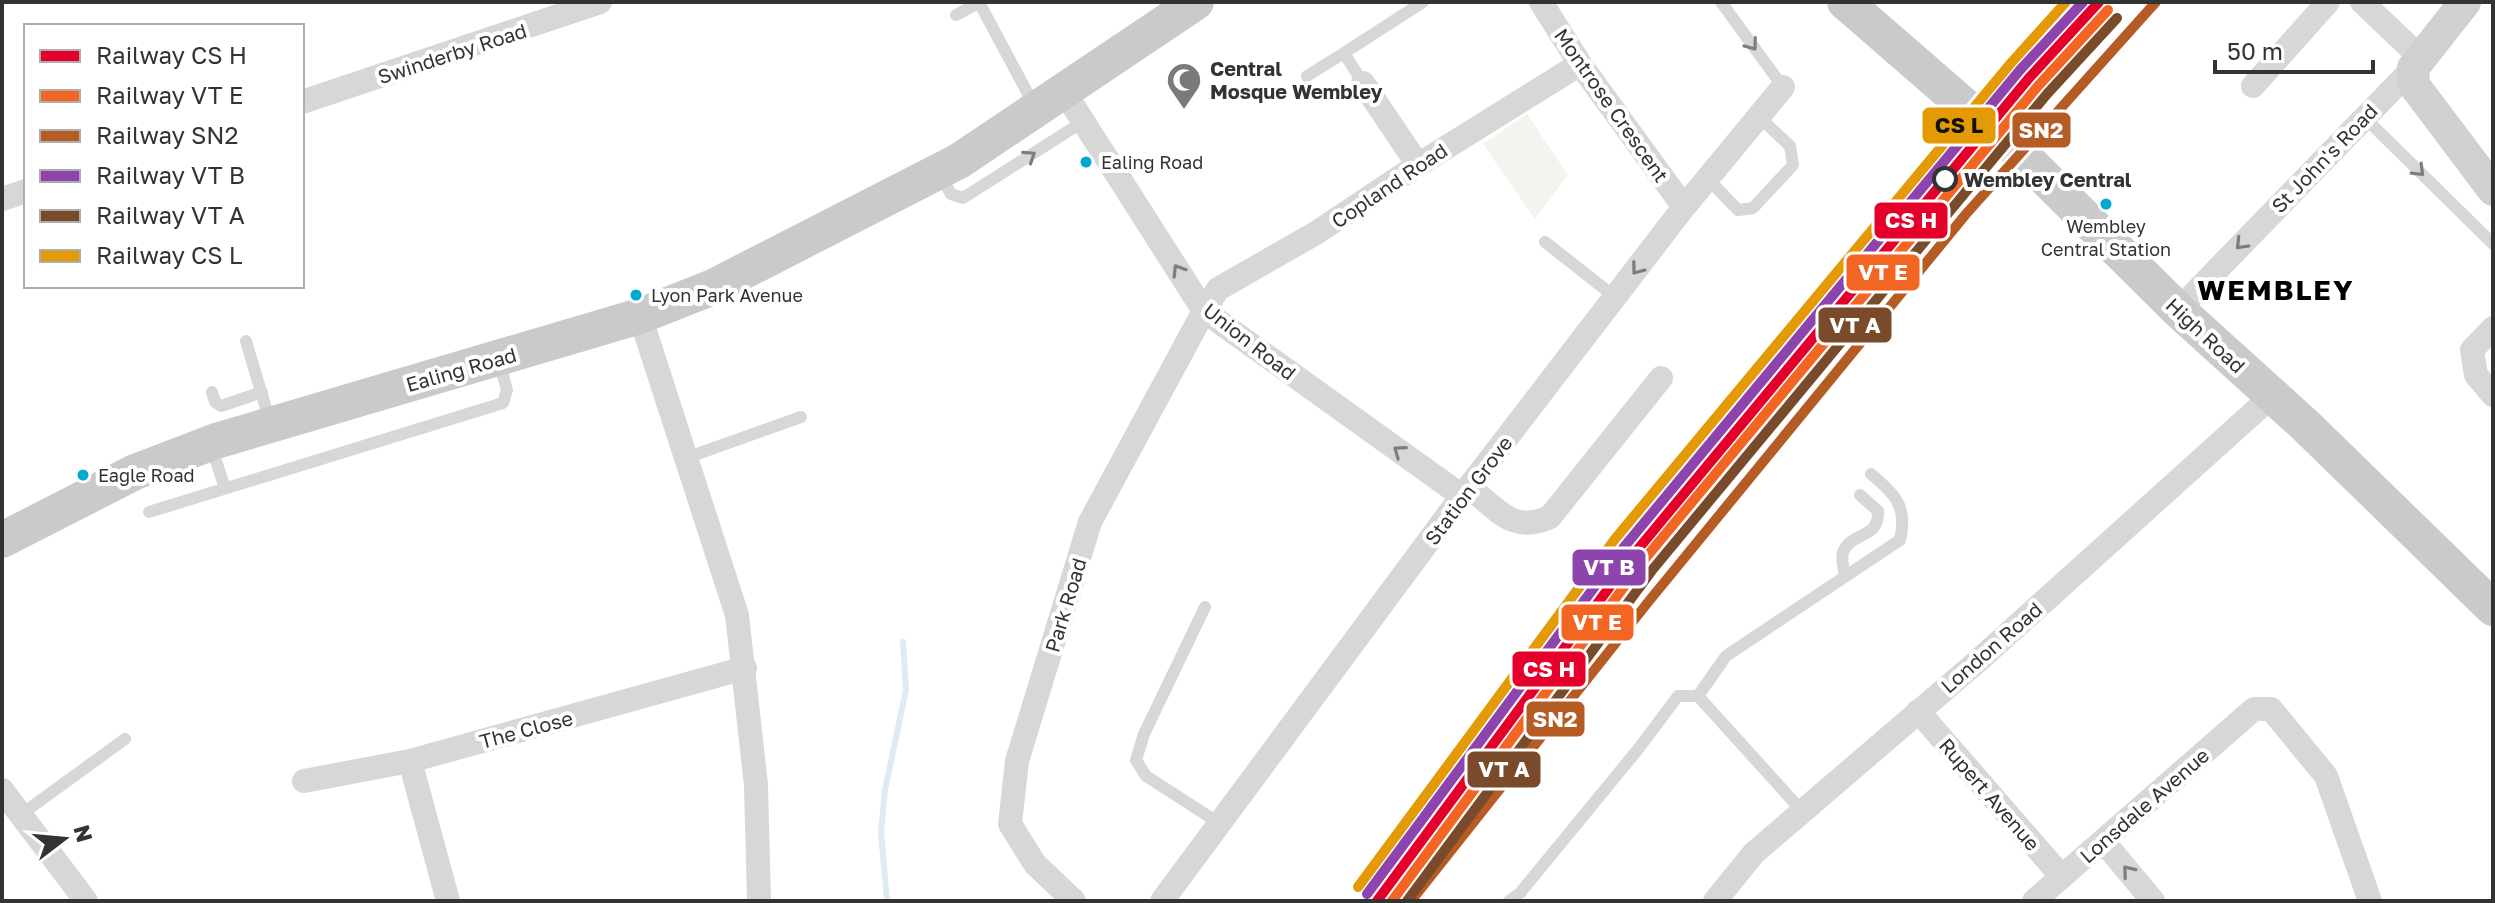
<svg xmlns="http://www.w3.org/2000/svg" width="2495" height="903" font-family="'Golos Text',sans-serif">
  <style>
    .green { fill: #f1f5ed }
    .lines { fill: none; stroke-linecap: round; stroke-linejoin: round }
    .stream { stroke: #ddebf3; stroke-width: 6 }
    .lane { stroke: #d7d7d7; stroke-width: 12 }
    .street { stroke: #d7d7d7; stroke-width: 24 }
    .secondary { stroke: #d0d0d0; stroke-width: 32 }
    .primary { stroke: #cacaca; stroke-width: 36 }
    .rail-1-casing { stroke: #fff; stroke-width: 16 }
    .rail-2-casing { stroke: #fff; stroke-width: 16 }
    .rail-3-casing { stroke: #fff; stroke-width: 16 }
    .rail-4-casing { stroke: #fff; stroke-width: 16 }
    .rail-5-casing { stroke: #fff; stroke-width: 16 }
    .rail-6-casing { stroke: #fff; stroke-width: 16 }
    .rail-1 { stroke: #e4002b; stroke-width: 10 }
    .rail-2 { stroke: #f26522; stroke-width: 10 }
    .rail-3 { stroke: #b55b24; stroke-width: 10 }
    .rail-4 { stroke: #8e44ad; stroke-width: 10 }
    .rail-5 { stroke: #7a4b2a; stroke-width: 10 }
    .rail-6 { stroke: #e39a05; stroke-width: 10 }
    .oneway { stroke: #7d7d7d }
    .bus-dot { fill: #00a9ce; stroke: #fff; stroke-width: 3 }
    .stop-dot { fill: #fff; stroke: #333; stroke-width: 4 }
    .labels { text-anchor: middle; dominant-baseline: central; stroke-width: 8; stroke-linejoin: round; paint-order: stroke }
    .bus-label { font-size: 18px; fill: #333; stroke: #fff; text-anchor: start }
    .street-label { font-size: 20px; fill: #333; stroke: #fff }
    .poi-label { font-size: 20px; font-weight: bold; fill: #333; stroke: #fff; text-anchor: start }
    .stop-label { font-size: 20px; font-weight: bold; fill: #333; stroke: #fff; text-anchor: start }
    .district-label { font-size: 28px; font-weight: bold; letter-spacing: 2px; fill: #000; stroke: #fff }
    .line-badge { stroke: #fff; stroke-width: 3 }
    .badge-label { font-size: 22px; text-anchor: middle; font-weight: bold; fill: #fff }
    .pale-badge-label { font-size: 22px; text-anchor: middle; font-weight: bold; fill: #111 }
  </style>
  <rect width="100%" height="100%" fill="#fff"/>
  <path class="green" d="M1527 114 1568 175 1535 219 1483 144Z"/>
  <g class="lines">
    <path class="stream" d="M887 901 881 832 885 790 906 690 903 642"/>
    <path class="lane" d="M1721 2 1783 87
      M956 15 977 4 981 6 1034 105
      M1307 76 1344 53
      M1363 83 1344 53 1423 2
      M2363 116 2493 244
      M940 175 951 194 963 198 1084 121
      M1708 179 1738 210 1753 208 1793 165 1790 146 1760 118
      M1545 242 1615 297
      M246 341 270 422
      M212 392 215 402 221 406 262 392
      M211 446 225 488
      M686 458 801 417
      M149 512 503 403 507 390 499 361
      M1845 577C1844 569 1840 556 1844 550 1854 531 1879 539 1878 511L1860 495
      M1205 607 1144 734 1136 760 1146 776 1219 823
      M1698 696 1726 656 1900 540C1908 507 1895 494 1871 474
      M19 816 125 739
      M1509 901 1520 893 1639 748 1678 696H1698L1802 811"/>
    <path class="street" d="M1541 2 1580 64 1684 207
      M2362 2 2420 57
      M1363 83 1418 165
      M2253 86 2328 2
      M1065 93 1204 311 1462 496
      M302 102 600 2
      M2 199 26 191
      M2178 310 2413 68
      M640 316 737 615 756 785 759 901
      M2493 328 2472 350 2476 375 2493 395
      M1469 487C1498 510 1513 534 1550 517L1661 378
      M1918 711 2062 877
      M410 761 448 901
      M304 781 410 761 745 668
      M2 790 86 901
      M2103 841 2153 901
      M1074 901 1035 864 1010 824 1017 761 1090 522 1204 311 1218 289 1316 233 1418 165 1580 64
      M1162 901 1462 496 1684 207 1783 87
      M1715 901 1754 853 1979 660 2272 396
      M2034 901 2254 709H2271L2326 776 2370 901"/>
    <path class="secondary" d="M2465 2 2413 68 2414 85 2493 190"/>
    <path class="primary" d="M1845 2 2027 160 2178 310 2305 425 2493 608
      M2 540 135 472 216 441 640 316 713 287 959 161 1196 2"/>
    <g class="rail-1-casing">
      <path id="rail-1" d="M1377 901 1634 554 2029 78 2099 2"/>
    </g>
    <g class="rail-2-casing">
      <path id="rail-2" d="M1392 901 1643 561 2038 86 2108 10"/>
    </g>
    <g class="rail-3-casing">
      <path id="rail-3" d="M1411 901 1649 601 1966 214 2156 2"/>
    </g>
    <g class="rail-4-casing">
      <path id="rail-4" d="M1367 894 1624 547 2020 70 2083 2"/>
    </g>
    <g class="rail-5-casing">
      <path id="rail-5" d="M1407 901 1653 569 2047 94 2117 18"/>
    </g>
    <g class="rail-6-casing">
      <path id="rail-6" d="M1358 887 1615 539 2011 63 2066 2"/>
    </g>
    <use href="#rail-1" class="rail-1"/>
    <use href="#rail-2" class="rail-2"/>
    <use href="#rail-3" class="rail-3"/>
    <use href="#rail-4" class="rail-4"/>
    <use href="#rail-5" class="rail-5"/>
    <use href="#rail-6" class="rail-6"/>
  </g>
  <defs><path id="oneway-chevron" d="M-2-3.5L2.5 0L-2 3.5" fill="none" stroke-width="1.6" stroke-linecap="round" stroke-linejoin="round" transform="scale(2)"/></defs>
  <g class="oneway">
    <use href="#oneway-chevron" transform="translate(1752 45) rotate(54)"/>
    <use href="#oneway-chevron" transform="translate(1030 156) rotate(-33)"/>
    <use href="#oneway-chevron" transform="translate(2419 171) rotate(45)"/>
    <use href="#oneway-chevron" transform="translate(2241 244) rotate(134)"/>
    <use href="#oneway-chevron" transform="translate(1637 269) rotate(127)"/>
    <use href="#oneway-chevron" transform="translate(1178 270) rotate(-122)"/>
    <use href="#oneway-chevron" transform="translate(1399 451) rotate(-144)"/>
    <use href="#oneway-chevron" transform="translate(2128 871) rotate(-130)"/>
  </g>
  <defs>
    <g id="mosque-pin" transform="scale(1.8)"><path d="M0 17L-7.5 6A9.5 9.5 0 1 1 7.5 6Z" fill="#7a7a7a" stroke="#fff"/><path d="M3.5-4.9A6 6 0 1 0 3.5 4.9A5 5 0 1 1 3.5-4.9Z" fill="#fff"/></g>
  </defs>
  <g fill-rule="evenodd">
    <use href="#mosque-pin" x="1184" y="80"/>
  </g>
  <g class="bus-dot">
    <circle cx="1086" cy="162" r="7"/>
    <circle cx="2106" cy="204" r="7"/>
    <circle cx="636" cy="295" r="7"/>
    <circle cx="83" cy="475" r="7"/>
  </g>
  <circle class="stop-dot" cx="1945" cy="179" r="11"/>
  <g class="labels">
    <g class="bus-label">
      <text x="1101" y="162">Ealing Road</text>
      <text x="2106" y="226" text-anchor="middle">Wembley<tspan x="2106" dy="23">Central Station</tspan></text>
      <text x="651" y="295">Lyon Park Avenue</text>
      <text x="98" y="475">Eagle Road</text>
    </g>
    <g class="street-label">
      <text transform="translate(452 53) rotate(-18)">Swinderby Road</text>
      <text transform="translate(1612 105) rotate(55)">Montrose Crescent</text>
      <text transform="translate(2324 158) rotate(-46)">St John's Road</text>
      <text transform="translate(1389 185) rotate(-34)">Copland Road</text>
      <text transform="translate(2206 335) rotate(43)">High Road</text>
      <text transform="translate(1250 341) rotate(38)">Union Road</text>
      <text transform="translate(461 369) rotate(-16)">Ealing Road</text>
      <text transform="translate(1468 490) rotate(-53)">Station Grove</text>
      <text transform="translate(1065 605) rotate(-73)">Park Road</text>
      <text transform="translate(1991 647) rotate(-41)">London Road</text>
      <text transform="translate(526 729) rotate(-15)">The Close</text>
      <text transform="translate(1990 794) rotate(49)">Rupert Avenue</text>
      <text transform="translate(2144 805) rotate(-41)">Lonsdale Avenue</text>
    </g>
    <g class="poi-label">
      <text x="1210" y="68">Central<tspan x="1210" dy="23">Mosque Wembley</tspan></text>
    </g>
    <g class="stop-label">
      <text x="1964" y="179">Wembley Central</text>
    </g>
    <g class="district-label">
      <text x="2276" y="289">WEMBLEY</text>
    </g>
  </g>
  <g class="line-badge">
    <rect x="1921" y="106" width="76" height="39" rx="8" fill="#e39a05"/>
    <rect x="2011" y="111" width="61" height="38" rx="8" fill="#b55b24"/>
    <rect x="1873" y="201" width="76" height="39" rx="8" fill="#e4002b"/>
    <rect x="1845" y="253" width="76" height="39" rx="8" fill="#f26522"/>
    <rect x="1817" y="306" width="76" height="38" rx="8" fill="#7a4b2a"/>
    <rect x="1571" y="548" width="76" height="39" rx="8" fill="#8e44ad"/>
    <rect x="1560" y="603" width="75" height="39" rx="8" fill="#f26522"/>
    <rect x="1511" y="650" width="76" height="38" rx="8" fill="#e4002b"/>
    <rect x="1525" y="700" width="61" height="38" rx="8" fill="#b55b24"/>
    <rect x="1466" y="750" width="76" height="39" rx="8" fill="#7a4b2a"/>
  </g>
  <g class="badge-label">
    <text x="2041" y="138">SN2</text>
    <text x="1911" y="228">CS H</text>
    <text x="1883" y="280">VT E</text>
    <text x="1855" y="333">VT A</text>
    <text x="1609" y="575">VT B</text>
    <text x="1597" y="630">VT E</text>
    <text x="1549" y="677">CS H</text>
    <text x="1555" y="727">SN2</text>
    <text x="1504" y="777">VT A</text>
  </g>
  <g class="pale-badge-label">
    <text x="1959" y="133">CS L</text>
  </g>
  <rect width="2495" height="903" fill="none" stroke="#333333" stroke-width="8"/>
  <rect x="24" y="24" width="280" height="264" fill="#ffffff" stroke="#adadad" stroke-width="2"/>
  <rect x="40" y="50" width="40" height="12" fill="#e4002b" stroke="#adadad" stroke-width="2"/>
  <text x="96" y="64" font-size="24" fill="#333333">Railway CS H</text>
  <rect x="40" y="90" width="40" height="12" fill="#f26522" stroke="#adadad" stroke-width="2"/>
  <text x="96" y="104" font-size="24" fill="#333333">Railway VT E</text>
  <rect x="40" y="130" width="40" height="12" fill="#b55b24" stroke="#adadad" stroke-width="2"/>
  <text x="96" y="144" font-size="24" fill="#333333">Railway SN2</text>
  <rect x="40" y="170" width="40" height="12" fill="#8e44ad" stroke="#adadad" stroke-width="2"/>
  <text x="96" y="184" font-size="24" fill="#333333">Railway VT B</text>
  <rect x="40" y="210" width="40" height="12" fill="#7a4b2a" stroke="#adadad" stroke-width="2"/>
  <text x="96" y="224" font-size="24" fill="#333333">Railway VT A</text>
  <rect x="40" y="250" width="40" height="12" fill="#e39a05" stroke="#adadad" stroke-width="2"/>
  <text x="96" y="264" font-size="24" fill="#333333">Railway CS L</text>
  <g transform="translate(64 839) rotate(74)" stroke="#ffffff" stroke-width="6" paint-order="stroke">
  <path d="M0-6L14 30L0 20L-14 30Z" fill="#333333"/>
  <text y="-12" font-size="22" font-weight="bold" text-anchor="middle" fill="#333333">N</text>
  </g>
  <path d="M2215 60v12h158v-12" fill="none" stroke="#333333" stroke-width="4"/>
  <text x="2227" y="60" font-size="24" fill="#333333" stroke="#ffffff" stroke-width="6" paint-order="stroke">50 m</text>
</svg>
